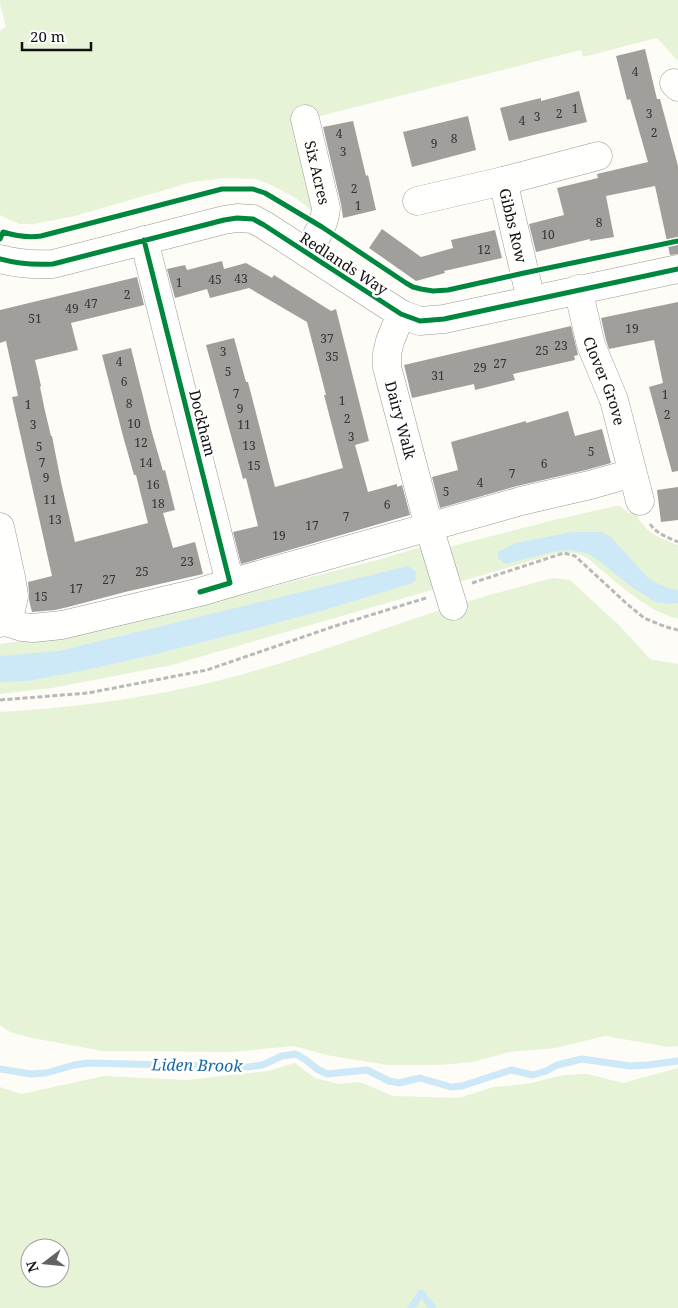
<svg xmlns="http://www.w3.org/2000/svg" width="678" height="1308" font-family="'Noto Serif',serif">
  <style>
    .green { fill: #e7f3d7; fill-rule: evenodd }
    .water { fill: #cde8f7 }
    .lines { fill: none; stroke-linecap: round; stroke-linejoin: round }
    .stream { stroke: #cde8f7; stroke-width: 7 }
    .building { fill: #a19f9c }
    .minor-casing { stroke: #979795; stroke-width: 29 }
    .path { stroke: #b9b9b8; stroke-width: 3; stroke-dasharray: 5 2.5; stroke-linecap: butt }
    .minor { stroke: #fffffe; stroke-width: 28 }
    .cycleway-casing { stroke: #fff; stroke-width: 8 }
    .cycleway { stroke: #00873e; stroke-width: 5 }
    .labels { text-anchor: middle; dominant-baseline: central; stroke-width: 5; stroke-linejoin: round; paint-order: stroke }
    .number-label { font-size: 12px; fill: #353434 }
    .street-label { font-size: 15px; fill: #111; stroke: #fff }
    .water-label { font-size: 16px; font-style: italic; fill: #1768a6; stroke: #fff }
  </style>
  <rect width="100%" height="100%" fill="#fdfcf7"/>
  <path class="green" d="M0 0H678V61L657 38 583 57 581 50 316 117H298L293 127 312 211 296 198 269 184 255 179 227 178 192 182 75 216 33 224H19L0 215V30L6 27 0 4Z
    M615 506H621L628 513 635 511C645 534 656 536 678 545V619C646 611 615 581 590 560 580 553 569 551 558 553L455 583 445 548 554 520Z
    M427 545 439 588 172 665 52 688 0 694V644L59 636 164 614 378 560Z
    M553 578 570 580 620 626 650 659 678 664V1046L668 1047 605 1036 556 1048 509 1052 473 1062 440 1065H388L326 1055 294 1046 232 1052 103 1051 32 1038 10 1032 0 1025V712C88 707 176 694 261 669 330 649 397 623 466 602 494 593 524 586 553 578Z
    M295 1063 315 1078 338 1084 360 1082 393 1096 459 1098 493 1087 526 1084 564 1075 587 1074 623 1083 678 1068V1308H0V1087L21 1094 104 1076 187 1080 268 1071ZM30 1248H60V1278H30Z"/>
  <path class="water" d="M572 532H601L611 537 649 579 667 588 678 590V603L671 604 655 602 632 587 599 561 587 553 569 550 552 552 505 564 498 558V552L516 543Z
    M408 566 416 572V580L413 583 321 611 215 639 148 656 86 670 27 681 0 682V656L59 651Z"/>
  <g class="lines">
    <path class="stream" d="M0 1069 31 1074 46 1073 74 1065 89 1063 248 1067 262 1065 282 1056 296 1054 306 1060 317 1069 327 1074 367 1070 389 1081 399 1083 420 1078 451 1087 462 1086 511 1070 533 1075 546 1071 557 1065 582 1059 630 1066 648 1065 678 1061
      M411 1308 421 1293 433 1308"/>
  </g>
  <path class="building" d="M645 49 657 99H660L678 166V254L670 255 655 186 606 196 614 237 590 241V239L536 252 529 224 564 215 557 188 598 178 597 174 648 162 630 99 627 100 616 56Z
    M579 91 587 122 509 141 500 108 541 98V101Z
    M468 116 476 150 412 167 403 132Z
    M353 121 366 176 368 175 376 210 343 218 341 204 323 127Z
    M382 229 421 257 453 248 451 240 495 230 502 258 444 271 445 273 416 281 369 248Z
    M222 261 224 269 246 263 272 278 274 275 331 311 336 309 369 441 355 445 368 492 397 484V487L402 485 410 515 241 564 233 532 258 526 246 478 243 479 206 345 234 338 246 382H248L275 487 343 468 324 395H326L307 322 249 288 210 298 207 289 175 298 167 269 185 265 187 270Z
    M137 277 144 305 71 323 78 350 35 360 41 386 40 387 45 411 51 436H52L61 482 75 542 148 523 136 475H134L123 436 102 355 131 348 151 429 163 471 165 470 175 510 163 513 173 548 195 542 203 574 125 592 68 607 55 610 32 612 29 600V594L28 582 52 576 12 397 18 396 6 341 0 343V310Z
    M678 302V471L672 472 649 387 663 383 654 340 609 349 606 340 601 318Z
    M571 326 578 355 574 356 575 360 513 374 515 380 475 390 474 384 412 398 404 365Z
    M568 411 575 436 602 429 611 463 586 470 517 486 440 508 432 477 458 470 451 442 526 421V423Z
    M678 487V520L661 522 657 490Z"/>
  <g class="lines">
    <g class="minor-casing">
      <g id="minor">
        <path d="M674 83 678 87"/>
        <path id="s1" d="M305 119 326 208C325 225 315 238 307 253"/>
        <path d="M503 181 598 156"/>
        <path id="s2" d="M417 201 503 181 531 300"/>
        <path d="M0 259C18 264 34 265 53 264L224 220 237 218 253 219 264 225 401 314 420 321 444 319 678 269"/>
        <path id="s3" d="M578 289 591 345 614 400 640 501"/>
        <path d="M0 527 11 577 14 596 11 610 3 621 0 623"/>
        <path d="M230 583 429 527 387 367V354L390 341 401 314"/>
        <path d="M453 606 429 527 521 501 590 485 632 473"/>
        <path d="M3 621 22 627 33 628 62 625 200 592 230 583 144 240"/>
      </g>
    </g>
    <path class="path" d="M650 524C657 534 667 537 678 542
      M472 583 564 553 575 556 626 603 644 618 666 627 678 630
      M0 700 88 693 207 670 335 626 426 598"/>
    <use href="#minor" class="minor"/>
    <g class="cycleway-casing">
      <path id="cycleway" d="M0 239 3 232C16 236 27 238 41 236L222 189H253L265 193 322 227 406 283 413 287 421 289 433 291 448 290 524 273 678 241
        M144 240 230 583 200 592
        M0 259C18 264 34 265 53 264L224 220 237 218 253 219 264 225 401 314 420 321 444 319 678 269"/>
    </g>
    <use href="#cycleway" class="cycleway"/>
  </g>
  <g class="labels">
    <g class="number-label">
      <text x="635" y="71">4</text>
      <text x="575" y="108">1</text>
      <text x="559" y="113">2</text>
      <text x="649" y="113">3</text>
      <text x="537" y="116">3</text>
      <text x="522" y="120">4</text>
      <text x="654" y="132">2</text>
      <text x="339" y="133">4</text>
      <text x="454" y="138">8</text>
      <text x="434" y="143">9</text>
      <text x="343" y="151">3</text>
      <text x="354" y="188">2</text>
      <text x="358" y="205">1</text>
      <text x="599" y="222">8</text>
      <text x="548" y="234">10</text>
      <text x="484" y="249">12</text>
      <text x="241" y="278">43</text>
      <text x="215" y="279">45</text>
      <text x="179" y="282">1</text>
      <text x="127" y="294">2</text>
      <text x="91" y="303">47</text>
      <text x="72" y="308">49</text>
      <text x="35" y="318">51</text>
      <text x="632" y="328">19</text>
      <text x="327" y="338">37</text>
      <text x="561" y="345">23</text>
      <text x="542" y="350">25</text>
      <text x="223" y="351">3</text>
      <text x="332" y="356">35</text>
      <text x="119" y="361">4</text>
      <text x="500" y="363">27</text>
      <text x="480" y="367">29</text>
      <text x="228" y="371">5</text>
      <text x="438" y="375">31</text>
      <text x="124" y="381">6</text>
      <text x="236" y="393">7</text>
      <text x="665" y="394">1</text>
      <text x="342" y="400">1</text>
      <text x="129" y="403">8</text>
      <text x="28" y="404">1</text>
      <text x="240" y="408">9</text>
      <text x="667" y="414">2</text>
      <text x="347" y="418">2</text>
      <text x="134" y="423">10</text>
      <text x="33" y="424">3</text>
      <text x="244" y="424">11</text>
      <text x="351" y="436">3</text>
      <text x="141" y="442">12</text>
      <text x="249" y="445">13</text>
      <text x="39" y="446">5</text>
      <text x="591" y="451">5</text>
      <text x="42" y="462">7</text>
      <text x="146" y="462">14</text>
      <text x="544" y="463">6</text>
      <text x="254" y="465">15</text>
      <text x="512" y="473">7</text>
      <text x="46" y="477">9</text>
      <text x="480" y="482">4</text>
      <text x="153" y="484">16</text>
      <text x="446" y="491">5</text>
      <text x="50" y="499">11</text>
      <text x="158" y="503">18</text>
      <text x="387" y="504">6</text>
      <text x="346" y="516">7</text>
      <text x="55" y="519">13</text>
      <text x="312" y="525">17</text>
      <text x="279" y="535">19</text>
      <text x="187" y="561">23</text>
      <text x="142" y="571">25</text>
      <text x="109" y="579">27</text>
      <text x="76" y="588">17</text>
      <text x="41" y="596">15</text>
    </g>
    <g class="street-label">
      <text stroke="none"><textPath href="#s1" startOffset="55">Six Acres</textPath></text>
      <text stroke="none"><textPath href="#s2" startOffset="134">Gibbs Row</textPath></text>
      <text transform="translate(344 263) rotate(33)">Redlands Way</text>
      <text stroke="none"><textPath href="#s3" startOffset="96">Clover Grove</textPath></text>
      <text transform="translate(401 420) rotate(75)">Dairy Walk</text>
      <text transform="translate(203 423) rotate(76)">Dockham</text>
    </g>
    <g class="water-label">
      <text transform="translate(197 1065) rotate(1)">Liden Brook</text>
    </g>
  </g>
  <g transform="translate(45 1263) rotate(254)"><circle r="24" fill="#ffffff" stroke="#a0a0a0"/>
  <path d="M0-4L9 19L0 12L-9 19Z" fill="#646362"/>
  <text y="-8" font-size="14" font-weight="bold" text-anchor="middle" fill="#111111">N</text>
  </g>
  <path d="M22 42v8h69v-8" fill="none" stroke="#111111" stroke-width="2.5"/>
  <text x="30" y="42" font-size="15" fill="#111111" stroke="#ffffff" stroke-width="4" paint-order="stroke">20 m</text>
</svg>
